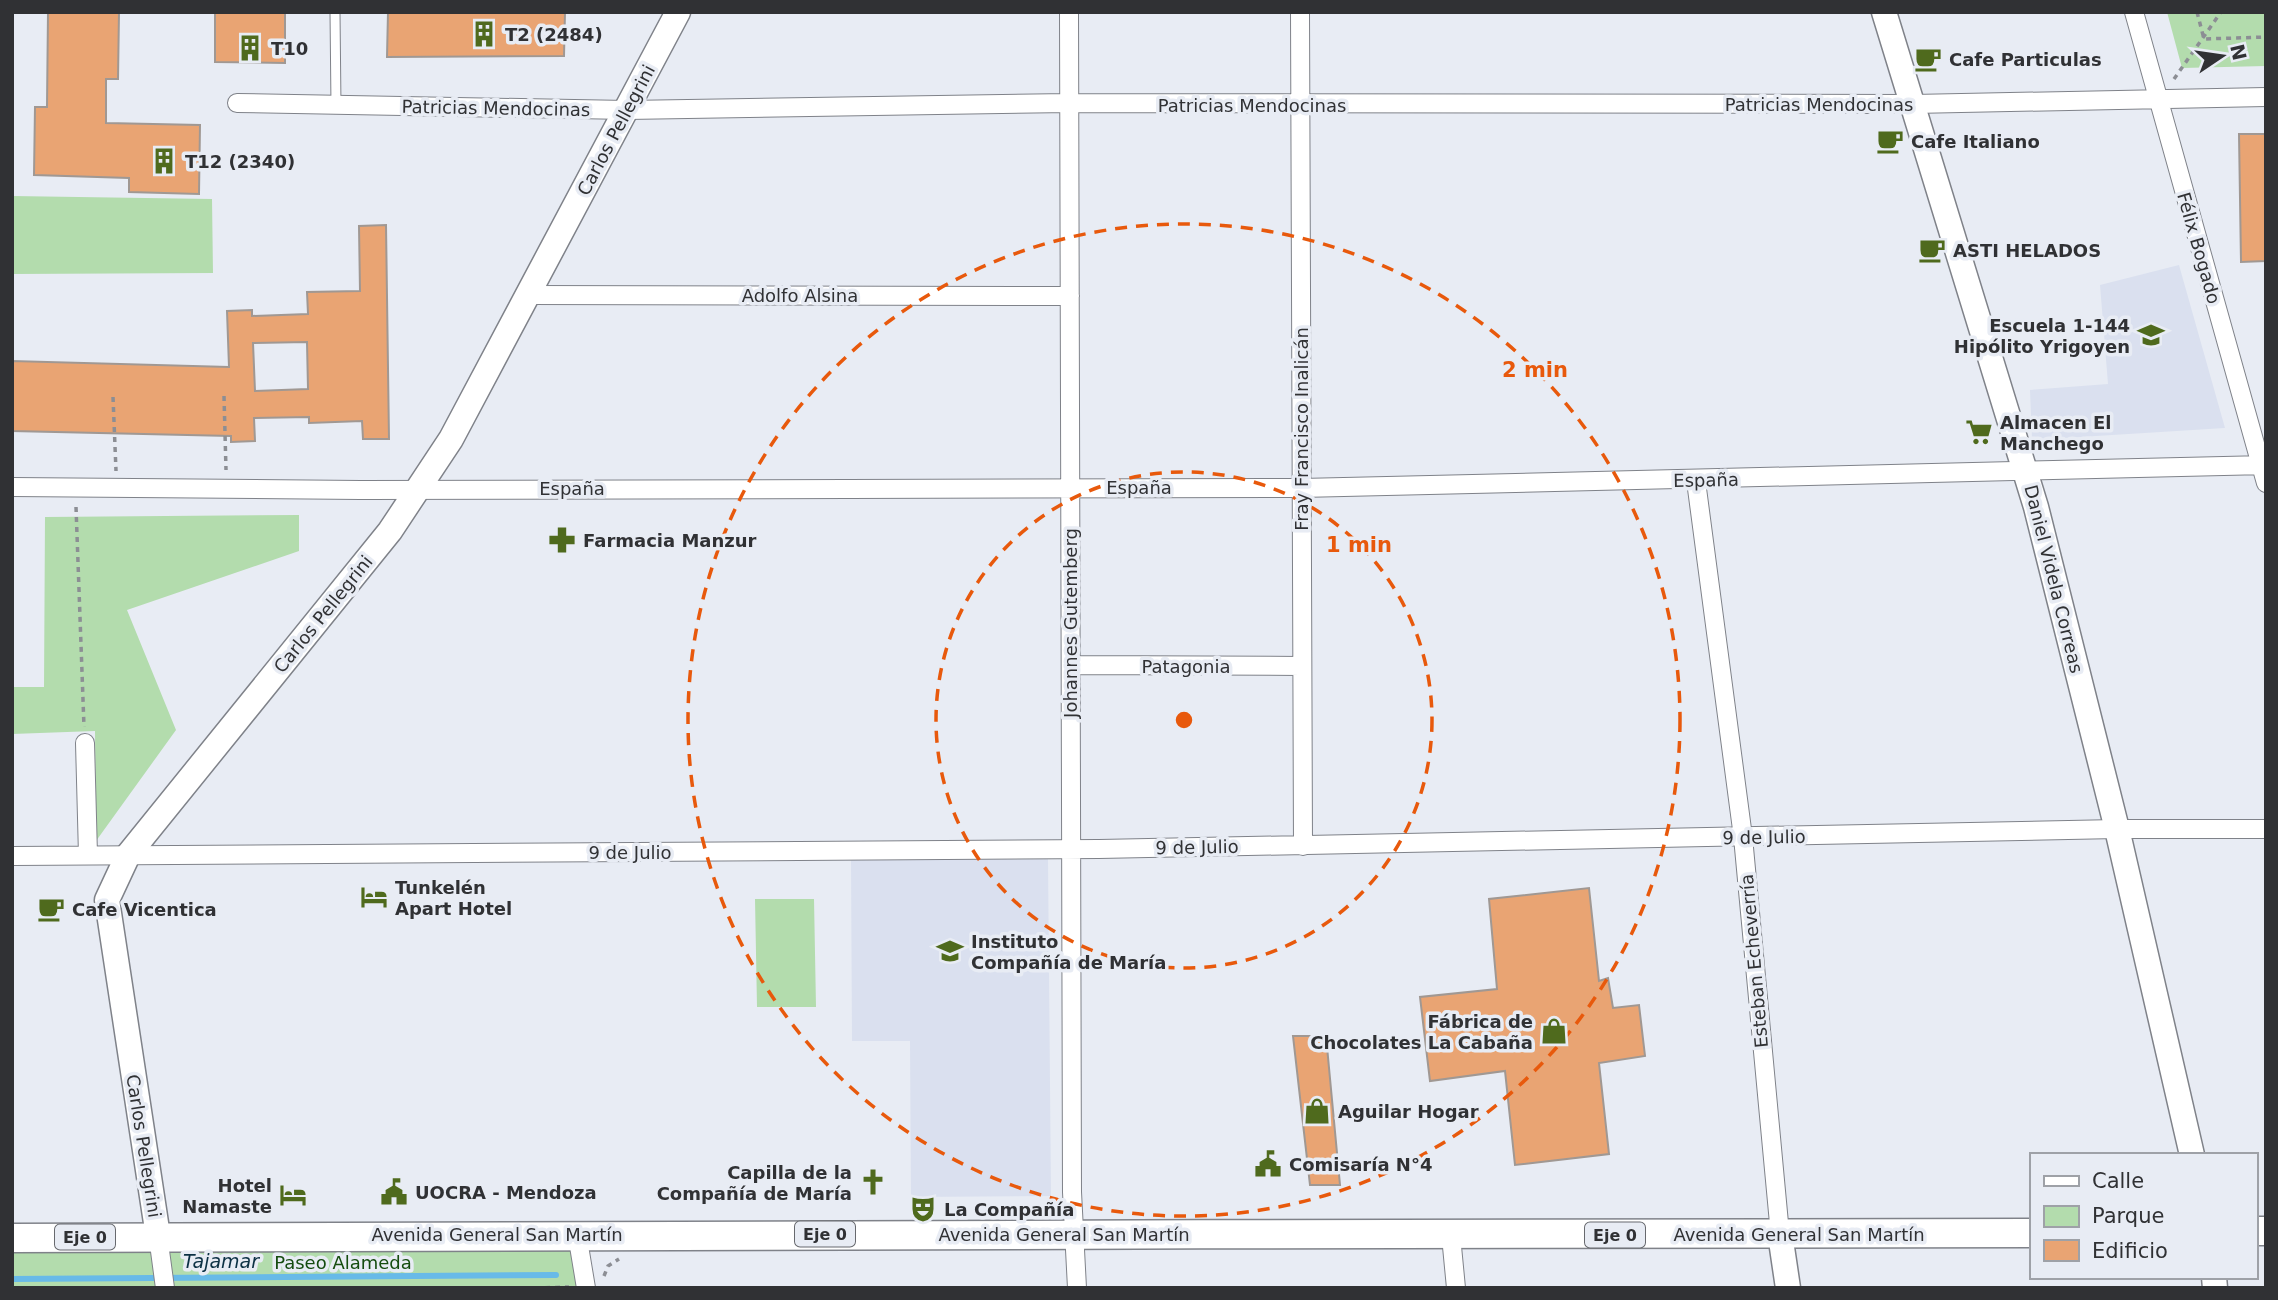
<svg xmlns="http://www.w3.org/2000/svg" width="2278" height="1300" font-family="'DejaVu Sans',sans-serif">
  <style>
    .built { fill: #dae0ef }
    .green { fill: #b3dcad }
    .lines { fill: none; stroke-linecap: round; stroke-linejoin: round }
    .stream { stroke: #68bae8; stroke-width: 6 }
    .building { fill: #e9a473; stroke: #a09893; stroke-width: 2; fill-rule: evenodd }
    .lane-casing { stroke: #7f8289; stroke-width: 11 }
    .street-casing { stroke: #7f8289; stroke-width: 20 }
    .secondary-casing { stroke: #7f8289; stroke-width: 27 }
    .primary-casing { stroke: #7f8289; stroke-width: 31 }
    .path { stroke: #8c8e94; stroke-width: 3.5; stroke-dasharray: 5 5; stroke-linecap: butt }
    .lane { stroke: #fff; stroke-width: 9 }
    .street { stroke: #fff; stroke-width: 18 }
    .secondary { stroke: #fff; stroke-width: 24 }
    .primary { stroke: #fff; stroke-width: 28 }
    .ring { fill: none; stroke: #e8590c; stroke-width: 3.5; stroke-dasharray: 12 9 }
    .labels { text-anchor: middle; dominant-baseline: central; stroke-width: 7; stroke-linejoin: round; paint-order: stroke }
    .shield { fill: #e8ecf4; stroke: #67696e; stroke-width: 2 }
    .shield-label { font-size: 16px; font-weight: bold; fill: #303134 }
    .poi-label { font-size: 18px; font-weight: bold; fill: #303134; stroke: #e8ecf4; text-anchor: start }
    .street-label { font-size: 18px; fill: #303134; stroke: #e8ecf4 }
    .park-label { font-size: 18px; fill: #154c0f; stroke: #e8ecf4 }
    .water-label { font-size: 19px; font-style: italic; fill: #0c3144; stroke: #e8ecf4 }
    .centre { fill: #e8590c; stroke: #e8ecf4; stroke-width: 3.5 }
    .ring-label { font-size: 21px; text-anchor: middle; font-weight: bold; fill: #e8590c; stroke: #e8ecf4; stroke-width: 7; stroke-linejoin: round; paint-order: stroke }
  </style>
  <rect width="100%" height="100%" fill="#e8ecf4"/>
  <path class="built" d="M2179 265 2225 428 2032 440 2030 390 2108 384 2100 285Z
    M1048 859 1051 1196 911 1197 910 1041H852L851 860Z"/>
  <path class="green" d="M2167 12H2266V66L2182 68Z
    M12 196 212 199 213 273 12 274Z
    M299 515V551L127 610 176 730 96 841 95 731 12 734V687H44L45 517Z
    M755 899H814L816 1007H757Z
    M577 1234 586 1288H12V1238Z"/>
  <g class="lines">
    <path class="stream" d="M12 1279 556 1275"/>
  </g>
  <path class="building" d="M48 12H119L118 79H106V123L200 125 199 194 129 192V178L34 175 35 107H47Z
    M215 12H285V63L215 62Z
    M388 12H565L564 56 387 57Z
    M2239 134H2266V261L2241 262Z
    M386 225 389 439H363L362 421 309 423V417L254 418 255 441 231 442V436L12 431V361L229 367 227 311 252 310V316L308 314 307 292 360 291 359 226ZM307 342 308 389 255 391 253 343Z
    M1589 888 1599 981 1608 978 1613 1008 1639 1005 1645 1056 1599 1063 1609 1154 1515 1165 1505 1071 1430 1081 1420 997 1497 989 1489 899Z
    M1293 1036H1326L1340 1185H1310Z"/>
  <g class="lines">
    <g class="lane-casing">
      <path id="lane" d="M335 12 336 106"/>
    </g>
    <g class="street-casing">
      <path id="street" d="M1069 12 1072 1192 1077 1288
        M1300 12 1303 846
        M2134 12 2266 483
        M237 103 627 110 1069 103 1913 104 2266 97
        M529 295 1070 296
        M1696 481 1743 837 1780 1234
        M12 487 361 490 1301 488 2266 465
        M1071 665 1302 666
        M85 743 88 855
        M12 856 1099 849 2117 829H2266
        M577 1234 586 1288
        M158 1236 165 1288
        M1451 1236 1456 1288"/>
    </g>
    <g class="secondary-casing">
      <path id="secondary" d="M1884 12 2036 507 2117 829 2192 1155
        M1780 1234 1788 1288
        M158 1236 107 900 128 855 390 531 451 439 678 12
        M2214 1277 2215 1288"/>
    </g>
    <g class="primary-casing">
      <path id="primary" d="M2255 1231H2266
        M12 1238C685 1232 1358 1236 2031 1233"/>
    </g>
    <path class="path" d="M2197 12 2204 39 2266 37
      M2174 79 2221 12
      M224 396 226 470
      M113 397 116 471
      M76 507 84 727
      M604 1276 608 1266 619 1259
      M535 1288 569 1287"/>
    <use href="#lane" class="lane"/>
    <use href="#street" class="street"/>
    <use href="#secondary" class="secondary"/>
    <use href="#primary" class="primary"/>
  </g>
  <g class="ring">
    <circle cx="1184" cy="720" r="248"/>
    <circle cx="1184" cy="720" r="496"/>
  </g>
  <defs>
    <g id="building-bare" transform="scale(2.1)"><path d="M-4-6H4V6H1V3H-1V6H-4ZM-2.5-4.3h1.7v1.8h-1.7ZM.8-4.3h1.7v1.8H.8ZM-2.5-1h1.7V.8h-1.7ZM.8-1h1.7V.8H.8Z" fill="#4f6a1d" stroke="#e8ecf4" stroke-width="2.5" paint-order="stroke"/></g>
    <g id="cafe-bare" transform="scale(2.1)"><path d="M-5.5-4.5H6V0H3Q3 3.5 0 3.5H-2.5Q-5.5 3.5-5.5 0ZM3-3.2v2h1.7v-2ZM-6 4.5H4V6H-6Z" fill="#4f6a1d" stroke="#e8ecf4" stroke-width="2.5" paint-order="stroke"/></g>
    <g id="school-bare" transform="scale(2.1)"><path d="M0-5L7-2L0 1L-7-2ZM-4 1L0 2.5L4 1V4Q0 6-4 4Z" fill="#4f6a1d" stroke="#e8ecf4" stroke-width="2.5" paint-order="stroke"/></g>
    <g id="supermarket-bare" transform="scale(2.1)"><path d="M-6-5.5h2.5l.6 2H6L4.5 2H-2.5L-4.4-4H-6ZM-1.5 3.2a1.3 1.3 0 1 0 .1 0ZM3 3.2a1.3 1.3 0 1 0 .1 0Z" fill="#4f6a1d" stroke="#e8ecf4" stroke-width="2.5" paint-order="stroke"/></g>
    <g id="pharmacy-bare" transform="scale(2.1)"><path d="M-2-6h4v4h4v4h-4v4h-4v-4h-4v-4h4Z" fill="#4f6a1d" stroke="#e8ecf4" stroke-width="2.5" paint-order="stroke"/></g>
    <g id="hotel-bare" transform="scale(2.1)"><path d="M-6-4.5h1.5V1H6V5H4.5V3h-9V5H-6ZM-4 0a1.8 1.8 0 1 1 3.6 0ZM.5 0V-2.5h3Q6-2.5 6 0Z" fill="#4f6a1d" stroke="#e8ecf4" stroke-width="2.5" paint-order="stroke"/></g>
    <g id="shop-bare" transform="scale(2.1)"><path d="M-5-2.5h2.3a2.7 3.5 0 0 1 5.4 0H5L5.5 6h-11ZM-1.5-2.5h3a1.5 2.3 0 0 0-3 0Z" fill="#4f6a1d" stroke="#e8ecf4" stroke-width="2.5" paint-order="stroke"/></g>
    <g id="civic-bare" transform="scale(2.1)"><path d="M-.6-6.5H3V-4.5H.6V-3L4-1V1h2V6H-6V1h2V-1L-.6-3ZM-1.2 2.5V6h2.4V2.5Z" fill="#4f6a1d" stroke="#e8ecf4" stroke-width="2.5" paint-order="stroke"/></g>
    <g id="church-bare" transform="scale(2.1)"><path d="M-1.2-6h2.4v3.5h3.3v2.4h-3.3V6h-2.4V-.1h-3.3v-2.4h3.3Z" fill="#4f6a1d" stroke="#e8ecf4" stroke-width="2.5" paint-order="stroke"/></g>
    <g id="theatre-bare" transform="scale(2.1)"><path d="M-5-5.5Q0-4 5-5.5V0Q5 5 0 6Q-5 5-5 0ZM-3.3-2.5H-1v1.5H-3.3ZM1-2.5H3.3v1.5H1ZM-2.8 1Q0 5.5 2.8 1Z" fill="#4f6a1d" stroke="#e8ecf4" stroke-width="2.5" paint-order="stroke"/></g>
  </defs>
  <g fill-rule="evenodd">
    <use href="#building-bare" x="484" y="34"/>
    <use href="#building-bare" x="250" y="48"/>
    <use href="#cafe-bare" x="1928" y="59"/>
    <use href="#cafe-bare" x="1890" y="141"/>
    <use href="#building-bare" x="164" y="161"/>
    <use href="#cafe-bare" x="1932" y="250"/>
    <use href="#school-bare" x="2151" y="335"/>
    <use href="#supermarket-bare" x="1979" y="432"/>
    <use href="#pharmacy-bare" x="562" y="540"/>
    <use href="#hotel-bare" x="374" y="897"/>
    <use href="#cafe-bare" x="51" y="909"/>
    <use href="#school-bare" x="950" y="951"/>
    <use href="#shop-bare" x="1554" y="1031"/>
    <use href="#shop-bare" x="1317" y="1111"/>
    <use href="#civic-bare" x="1268" y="1164"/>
    <use href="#church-bare" x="873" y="1182"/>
    <use href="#civic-bare" x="394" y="1192"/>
    <use href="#hotel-bare" x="293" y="1195"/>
    <use href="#theatre-bare" x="923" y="1209"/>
  </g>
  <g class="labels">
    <g class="shield">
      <rect x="795" y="1221.5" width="60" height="25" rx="5"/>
      <rect x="1585" y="1222.5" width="60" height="25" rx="5"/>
      <rect x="55" y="1224.5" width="60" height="25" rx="5"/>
    </g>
    <g class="shield-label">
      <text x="825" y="1234">Eje 0</text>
      <text x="1615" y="1235">Eje 0</text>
      <text x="85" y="1237">Eje 0</text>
    </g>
    <g class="poi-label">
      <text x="505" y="34">T2 (2484)</text>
      <text x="271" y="48">T10</text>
      <text x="1949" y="59">Cafe Particulas</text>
      <text x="1911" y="141">Cafe Italiano</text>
      <text x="185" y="161">T12 (2340)</text>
      <text x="1953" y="250">ASTI HELADOS</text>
      <text x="2130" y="325" text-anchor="end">Escuela 1-144<tspan x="2130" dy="21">Hipólito Yrigoyen</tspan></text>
      <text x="2000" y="422">Almacen El<tspan x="2000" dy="21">Manchego</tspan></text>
      <text x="583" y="540">Farmacia Manzur</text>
      <text x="395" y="887">Tunkelén<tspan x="395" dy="21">Apart Hotel</tspan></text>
      <text x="72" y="909">Cafe Vicentica</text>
      <text x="971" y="941">Instituto<tspan x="971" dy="21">Compañía de María</tspan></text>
      <text x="1533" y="1021" text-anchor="end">Fábrica de<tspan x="1533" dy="21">Chocolates La Cabaña</tspan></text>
      <text x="1338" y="1111">Aguilar Hogar</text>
      <text x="1289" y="1164">Comisaría N°4</text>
      <text x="852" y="1172" text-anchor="end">Capilla de la<tspan x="852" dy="21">Compañía de María</tspan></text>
      <text x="272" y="1185" text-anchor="end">Hotel<tspan x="272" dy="21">Namaste</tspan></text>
      <text x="415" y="1192">UOCRA - Mendoza</text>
      <text x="944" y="1209">La Compañía</text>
    </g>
    <g class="street-label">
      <text x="1819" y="104">Patricias Mendocinas</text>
      <text x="1252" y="105">Patricias Mendocinas</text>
      <text transform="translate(496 108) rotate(1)">Patricias Mendocinas</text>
      <text transform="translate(616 130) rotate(-62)">Carlos Pellegrini</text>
      <text transform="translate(2199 248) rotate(74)">Félix Bogado</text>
      <text x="800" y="295">Adolfo Alsina</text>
      <text transform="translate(1301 429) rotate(-90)">Fray Francisco Inalicán</text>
      <text transform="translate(1706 480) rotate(-1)">España</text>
      <text x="1139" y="487">España</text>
      <text x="572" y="488">España</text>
      <text transform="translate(2054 579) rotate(76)">Daniel Videla Correas</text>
      <text transform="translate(323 614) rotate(-51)">Carlos Pellegrini</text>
      <text transform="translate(1070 623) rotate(-90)">Johannes Gutemberg</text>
      <text x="1186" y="666">Patagonia</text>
      <text transform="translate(1764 837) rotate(-1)">9 de Julio</text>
      <text transform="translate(1197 847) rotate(-1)">9 de Julio</text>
      <text x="630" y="852">9 de Julio</text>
      <text transform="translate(1754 961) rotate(-95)">Esteban Echeverría</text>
      <text transform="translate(144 1146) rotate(81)">Carlos Pellegrini</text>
      <text x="497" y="1234">Avenida General San Martín</text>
      <text x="1064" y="1234">Avenida General San Martín</text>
      <text x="1799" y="1234">Avenida General San Martín</text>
    </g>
    <g class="park-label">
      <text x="343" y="1262">Paseo Alameda</text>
    </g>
    <g class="water-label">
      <text x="221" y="1261">Tajamar</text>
    </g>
  </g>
  <circle cx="1184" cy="720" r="10" class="centre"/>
  <g class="ring-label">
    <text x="1535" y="377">2 min</text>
    <text x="1359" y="552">1 min</text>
  </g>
  <rect width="2278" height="1300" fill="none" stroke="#303134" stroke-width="28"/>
  <rect x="2030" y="1153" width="228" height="126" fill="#e8ecf4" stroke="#9ea1a7" stroke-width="2"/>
  <rect x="2044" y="1176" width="35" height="10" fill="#ffffff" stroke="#9ea1a7" stroke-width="2"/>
  <text x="2092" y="1188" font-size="21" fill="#303134">Calle</text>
  <rect x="2044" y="1206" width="35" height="21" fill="#b3dcad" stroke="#9ea1a7" stroke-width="2"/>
  <text x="2092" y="1223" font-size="21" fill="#303134">Parque</text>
  <rect x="2044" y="1240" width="35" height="21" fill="#e9a473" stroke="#9ea1a7" stroke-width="2"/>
  <text x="2092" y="1258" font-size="21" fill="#303134">Edificio</text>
  <g transform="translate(2222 56) rotate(77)" stroke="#e8ecf4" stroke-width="5" paint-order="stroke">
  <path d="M0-5L12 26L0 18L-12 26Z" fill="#303134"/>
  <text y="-10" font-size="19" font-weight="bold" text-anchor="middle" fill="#303134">N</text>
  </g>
</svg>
